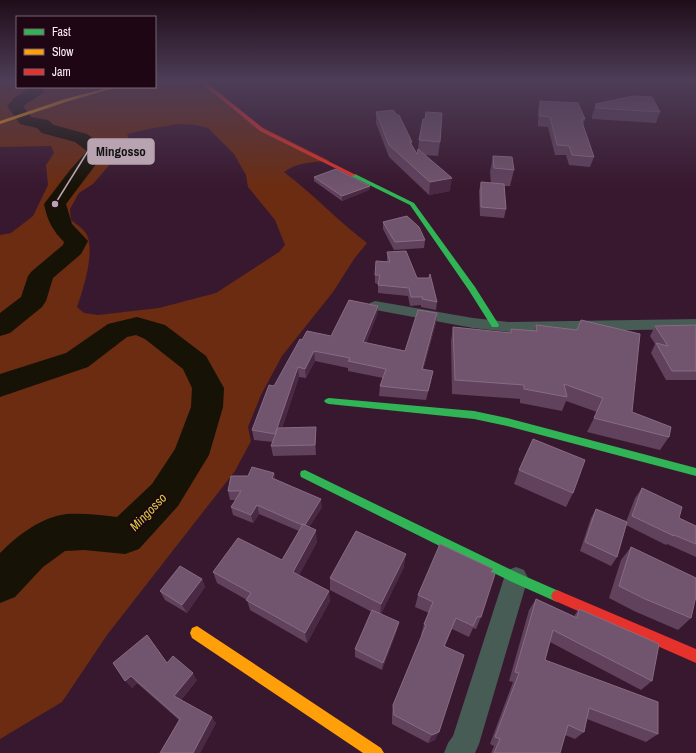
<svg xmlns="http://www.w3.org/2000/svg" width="696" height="753" font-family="'Archivo Narrow',sans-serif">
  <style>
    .green { fill: #6b2c11; fill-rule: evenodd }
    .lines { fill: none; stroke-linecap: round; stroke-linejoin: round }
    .river { fill: #161205; fill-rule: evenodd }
    .street { fill: #465c55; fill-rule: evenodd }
    .fast { fill: #30b455; fill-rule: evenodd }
    .slow { fill: #ff9f0a; fill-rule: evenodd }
    .jam { fill: #e5322d; fill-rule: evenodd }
    .wall { fill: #60425d }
    .shaded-wall { fill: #492943 }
    .building { fill: #71546d; stroke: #876c82 }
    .labels { text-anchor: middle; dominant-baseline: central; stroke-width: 4; stroke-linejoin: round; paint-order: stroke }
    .water-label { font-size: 13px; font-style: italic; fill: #ddcf41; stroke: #1e0615 }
    .leader { fill: none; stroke: #b8a3b0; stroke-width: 1.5 }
    .callout-dot { fill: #b8a3b0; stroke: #1e0615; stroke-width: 1.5 }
    .callout { fill: #b8a3b0; stroke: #b8a3b0; stroke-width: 1.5 }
    .callout-label { font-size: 13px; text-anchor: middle; font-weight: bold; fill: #111 }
  </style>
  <rect width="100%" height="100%" fill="#38182e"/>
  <path class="green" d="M0 81H17V87H155V81H205L260 126 330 161C313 162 297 162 284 172 313 194 338 221 367 243L354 259 333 292 282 356 261 395 248 427 251 441 235 471 107 635 62 702 0 739V235L11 233 33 216 48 185 46 165 54 153 51 146 0 147ZM179 124 196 125 208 128 234 154 246 175 248 187 275 220 285 245 279 252 216 293 159 308 98 315 84 313 77 307C83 290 95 253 87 235 84 229 76 224 71 220L70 209 79 193 93 184 130 141 127 134 153 128Z"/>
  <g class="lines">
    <path class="river" d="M31 87H45L43 93 23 106 31 117 48 120 54 125 87 134 100 143 106 151 66 204 72 224 88 241 81 254 53 278 46 301 42 307 10 333 0 336V313L21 297 28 276 32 271 63 245 64 242C53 231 47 220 44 204L70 170 87 151 75 142 42 133 37 128 20 124 7 106 14 98Z
      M137 317 165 325 206 356 224 388 223 407 209 455 178 506 139 549 125 554 84 550 65 551 43 567 15 597 0 603V553C18 535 41 517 67 514 83 513 101 515 117 517L152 484 175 449 191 407 192 388 183 369 145 339 136 335 127 337 88 367 0 397V374L66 353 108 324Z"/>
    <path class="street" d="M375 301 473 318 509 322 696 319V329L509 332 473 328 370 309 368 306 370 303Z
      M516 567 524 570 528 578 479 744 475 753H444L448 743 453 736 504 578 508 570Z"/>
    <path class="fast" d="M351 174H355L414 203 475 287 499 325 498 327H492L468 289 410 205 351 176Z
      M329 398 474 411 507 418 696 468V476L507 426 474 419 329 404 326 403 324 401 326 399Z
      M305 470 520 574 561 592 563 596 561 600 557 602 512 582 301 477 300 474 301 471Z"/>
    <path class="slow" d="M111 87H118L69 101 0 124V121L65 99Z
      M197 626 381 748 384 753H363L192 638 190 633 192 628Z"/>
    <path class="jam" d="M199 81H204L264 129 356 175 351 176 260 131Z
      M557 590 696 649V663L553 600 551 596 553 592Z"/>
  </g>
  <path class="wall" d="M540 101 585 119 583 125 594 157 590 167 569 165 566 155H555L548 127 538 126V110Z
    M596 104 660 112 656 123 592 119V116Z
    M376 112 412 142 411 144 417 154 418 149 419 140 440 142 438 156 425 155 450 191 429 195 389 157 376 123Z
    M493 156 514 170 510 186H504L506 209 504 218 480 216 479 191 481 182 491 183 490 172Z
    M314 177 370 186 369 190 342 201 314 181Z
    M383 222 425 240 424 248 394 250 383 229Z
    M387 252 417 278 437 302 436 310 421 307V305L410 306 408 296 378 293V284L375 283V275L387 262Z
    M378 306 377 315 366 343 405 351 436 323 423 370 433 371 431 381 426 400 379 396 380 386 383 378 348 371V368L315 361 306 378 299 377 282 428 316 437V455L273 456 271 446 273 442 254 440 252 430 274 386 302 340 331 336Z
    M536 325 632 412 669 437 660 450 587 432 597 412 566 401 562 411 520 403V399L452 394 451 341 453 327 510 333 511 329 534 331Z
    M696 325V380H666L651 353 655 344 650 336 655 326Z
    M519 470 573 493 566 507 514 484Z
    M274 473 275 479 322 507 309 527 317 542 299 575 330 601 307 643 250 610 247 600 217 583 213 572 282 560 299 531 259 514 253 523 233 515 231 507 236 500H230L228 491 248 476Z
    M642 488 679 518 696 526V557L667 544 666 545 626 525 617 557 611 566 580 551 591 518 596 509 626 522 635 498Z
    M631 547 691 618 678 630 634 611 609 598 621 560Z
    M404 567 381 614 397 630 382 670 355 657V649L372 612 330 590V578Z
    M491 572 481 617 476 629 473 628 469 637 452 629 445 646 435 740 428 743 392 724V714L393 705 422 636 421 635 424 624 429 613 415 607 418 595Z
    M202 579 205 587 187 613 165 600 160 591Z
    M536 599 574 616 579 609 652 681 641 690 550 642 545 660 658 734 646 742 587 719 584 732 575 739 565 735 560 753H491L494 746 490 744 513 682 509 681 529 610Z
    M113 663H167L197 680 181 700 216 723 200 753H160L179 720 137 683 132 688Z"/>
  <path class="shaded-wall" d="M452 178 450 191 429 195 430 182Z
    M370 186 369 190 342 201V196Z
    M378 306 377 315 362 352 363 342Z
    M437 313 436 323 420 379 422 369Z
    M314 351 315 361 306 378 305 369Z
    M298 367 299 377 277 443 275 434Z
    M316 427V455L315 445Z
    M274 473 276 481 272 478Z
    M321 499 322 507 305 534 304 525Z
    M257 505 259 514 253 523 251 515Z
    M316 530 317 542 295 583 293 572Z
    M406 554 404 567 380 616 381 604Z
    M202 579 205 587 187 613 182 605Z
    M329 591 330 601 307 643 305 633Z
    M399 622 397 630 382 670 383 663Z
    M193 673 197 680 179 702 174 696Z
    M131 676 137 683 132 688 125 681Z
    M212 717 216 723 200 753H193Z
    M439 732 435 740 428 743 432 735Z"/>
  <path class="building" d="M633 96 652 97 660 112 596 108V104Z
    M540 101 578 103 585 119H581L594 157 572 155 569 146 557 145 550 117 540 116Z
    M393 110 397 115H399L412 142H410L417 154 418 149 452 178 430 182 389 145 376 112Z
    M426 112 442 113 440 142 419 140 423 119H425Z
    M493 156 512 157 514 170 494 168Z
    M336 169 370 186 342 196 314 177Z
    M481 182 504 184 506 209 481 207Z
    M407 216 419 227 425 240 395 242 383 222Z
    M406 251 417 278H429L430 274 437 302 422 299 423 297H411L409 288 378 285 380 275H375L376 261 390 262 387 252Z
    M349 300 378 306 363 342 405 351 418 310 437 313 422 369 433 371 428 391 380 386 386 369 348 361 350 358 314 351 305 369 298 367 275 434 252 430 269 385 274 386 300 339 302 340 307 331 331 336Z
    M581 320 640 334 632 412 671 427 669 437 594 418 603 398 564 384 567 397 524 389V385L455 380 453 327 511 333V329L537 331 536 325 577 330Z
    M696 325V371H672L656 343 668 346 655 326Z
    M316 427 315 445 271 446 278 428Z
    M533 439 585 460 573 493 519 470Z
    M252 467 274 473 272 478 321 499 305 525 303 524 302 525 257 505 251 515 231 507 241 491H228L231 476H248Z
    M642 488 682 507 679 518 696 526V544L674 535V536L632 516Z
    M596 509 627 522 617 557 585 542Z
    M303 524 316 530 293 572 329 591 305 633 246 600 251 593 213 572 238 538 282 560Z
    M356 531 406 554 381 604 330 578Z
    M440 544 493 569 491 572 495 574 481 617H477L473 626 456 618 444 646 464 655 439 732 432 735 394 715 393 705 426 625 424 624 433 602 418 595Z
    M631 547 696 578V596L691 618 645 599 619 586Z
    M180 566 202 579 182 605 160 591Z
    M536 599 577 618 579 609 659 644 652 681 553 630 545 660 658 702V734L589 708 584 732 568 725 560 753H494L500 739 495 737 519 673 515 672Z
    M372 610 399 622 383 663 355 649Z
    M147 635 167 663 173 656 193 673 174 696 212 717 193 753H160L180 719 131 676 125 681 113 663Z"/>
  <linearGradient id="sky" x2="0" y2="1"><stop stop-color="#1f0d19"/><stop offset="0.43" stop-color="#4d3d57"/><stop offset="1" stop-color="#4d3d57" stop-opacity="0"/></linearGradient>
  <rect width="696" height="187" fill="url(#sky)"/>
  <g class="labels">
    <g class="water-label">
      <text transform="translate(148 512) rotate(-46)">Mingosso</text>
    </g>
  </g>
  <path class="leader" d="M55 204L88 151"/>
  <circle class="callout-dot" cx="55" cy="204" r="4"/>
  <rect class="callout" x="88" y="139" width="66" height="25" rx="4"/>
  <g class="callout-label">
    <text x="121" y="156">Mingosso</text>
  </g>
  <rect x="16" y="16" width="140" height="72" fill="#1e0615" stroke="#77636f"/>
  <rect x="24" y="29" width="20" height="6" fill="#30b455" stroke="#77636f"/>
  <text x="52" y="36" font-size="12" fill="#fdeef6">Fast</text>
  <rect x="24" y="49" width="20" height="6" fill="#ff9f0a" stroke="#77636f"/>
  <text x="52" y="56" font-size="12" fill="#fdeef6">Slow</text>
  <rect x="24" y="69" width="20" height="6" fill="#e5322d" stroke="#77636f"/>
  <text x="52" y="76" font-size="12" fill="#fdeef6">Jam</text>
</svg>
